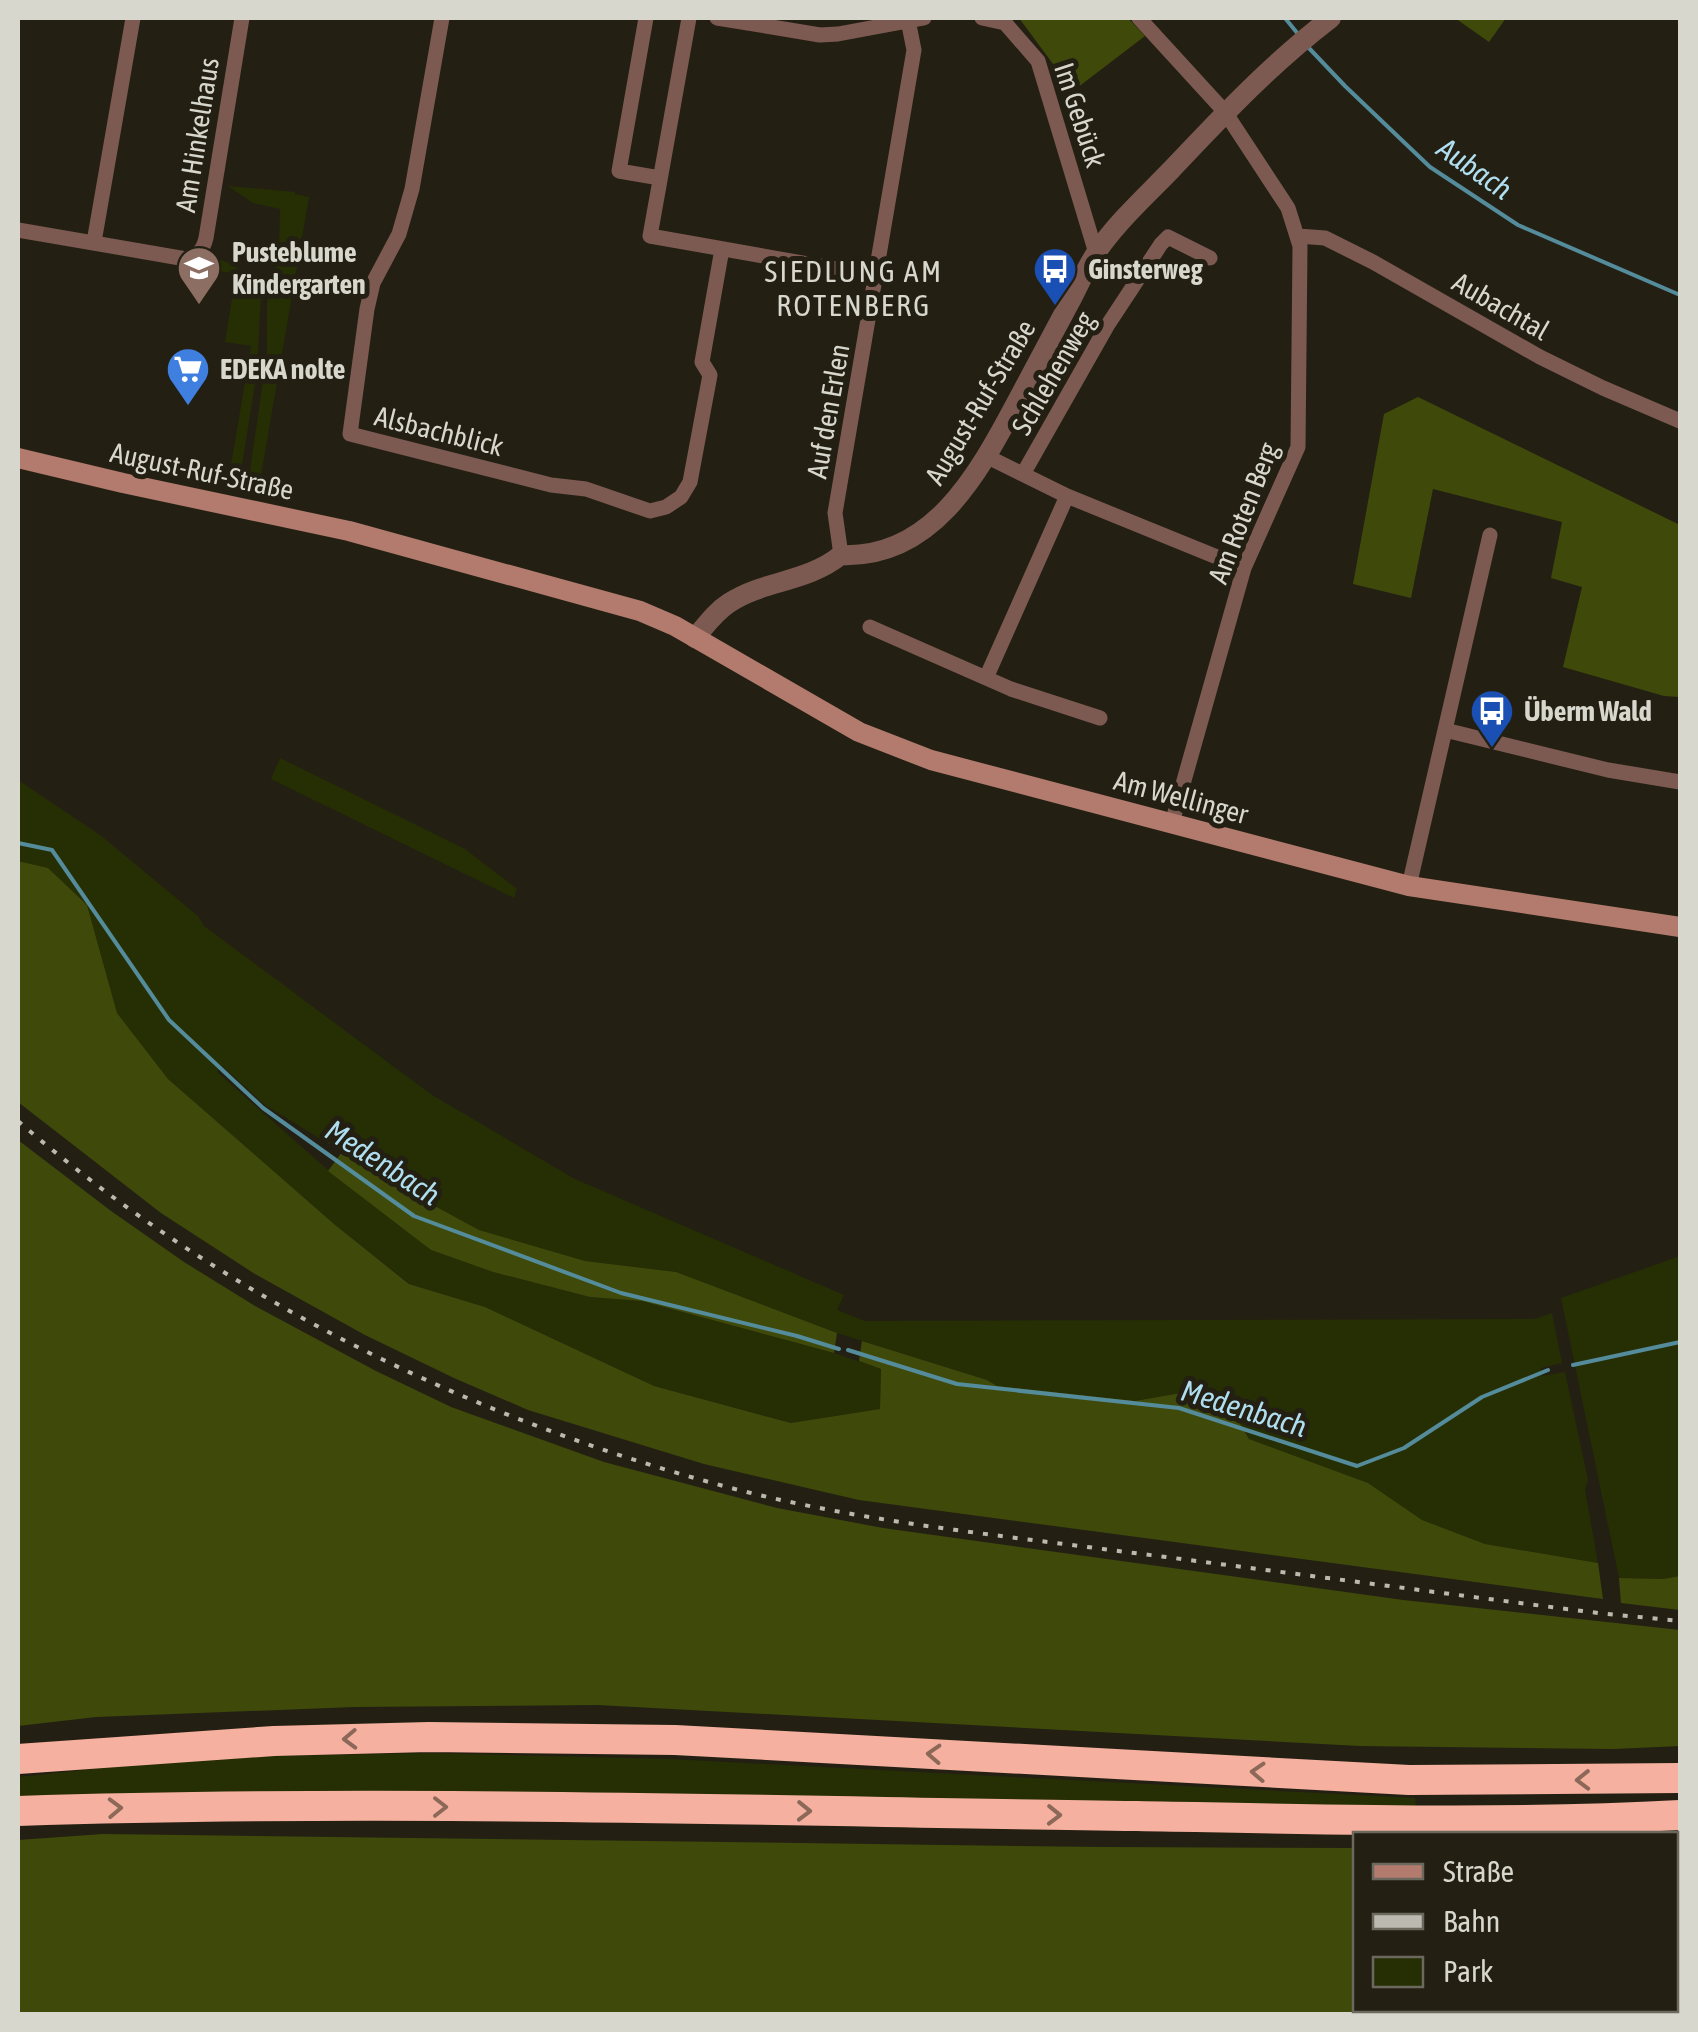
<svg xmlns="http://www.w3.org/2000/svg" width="1698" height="2032" font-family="'Asap Condensed',sans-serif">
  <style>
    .green { fill: #262e04 }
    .forest { fill: #3f4a0a }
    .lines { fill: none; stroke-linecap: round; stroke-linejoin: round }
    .stream { stroke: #548c9c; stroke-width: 4 }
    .minor { stroke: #7d5a51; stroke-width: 15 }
    .tertiary { stroke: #7d5a51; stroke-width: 20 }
    .secondary { stroke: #b27b6d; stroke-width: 20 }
    .motorway { stroke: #f5b09f; stroke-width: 30 }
    .rail { stroke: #bbb9b0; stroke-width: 4; stroke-dasharray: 5 10; stroke-linecap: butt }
    .oneway { stroke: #8c6859 }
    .labels { text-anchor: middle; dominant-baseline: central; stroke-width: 10; stroke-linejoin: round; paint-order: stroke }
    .street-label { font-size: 28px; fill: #d8d7ce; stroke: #232013 }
    .poi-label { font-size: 28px; font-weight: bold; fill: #d8d7ce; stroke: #232013; text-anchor: start }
    .water-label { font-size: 30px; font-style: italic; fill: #b0def1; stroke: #232013 }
    .neighbourhood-label { font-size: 30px; letter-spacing: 2.5px; fill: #d8d7ce; stroke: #232013 }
  </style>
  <rect width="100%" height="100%" fill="#232013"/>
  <path class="green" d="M228 186 295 192V194L309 197 259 487 248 484 267 353V302L279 253 280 209 253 203Z
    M215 258C234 264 254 275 261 295L257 371 239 484 228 483 251 346 225 342 236 274 198 267Z
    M280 758 465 849 517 889 514 898 271 779Z
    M18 780 100 835 198 916 204 926 432 1095 575 1179 844 1295 837 1310 865 1321 1534 1319 1552 1313 1562 1363 1541 1368 1542 1376 1565 1372 1588 1480 1585 1489 1598 1563 1485 1544 1422 1520 1368 1483 1249 1439 1230 1406 1198 1390 1135 1401 997 1386 987 1380 837 1333 676 1272 585 1261 479 1230 422 1199 362 1138 342 1152 265 1105 221 1065 217 1072 328 1170 431 1250 493 1272 590 1297 642 1301 834 1353 881 1369 880 1409 792 1423 654 1386 485 1307 410 1284 334 1224 168 1079 117 1013 87 905 48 868 18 861Z
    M1680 1256V1576L1663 1579 1619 1578 1561 1298Z
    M430 1753 669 1759 1415 1798 1416 1808 18 1801V1777L142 1764 274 1756Z"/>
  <path class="forest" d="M1019 18H1128L1145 36 1073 91Z
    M1455 18H1506L1489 42Z
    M1418 397 1680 525V697L1664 696 1563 667 1582 587 1551 578 1562 522 1433 489 1411 598 1353 584 1384 414Z
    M18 861 48 868 87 905 117 1013 168 1079 334 1224 409 1284 485 1307 654 1386 791 1423 880 1409 881 1369 859 1361 862 1341 987 1380 997 1386 1135 1401 1198 1390 1230 1406 1249 1439 1368 1483 1422 1520 1485 1544 1598 1563 1603 1599 859 1500 704 1464 528 1410 454 1378 365 1335 255 1274 161 1213 18 1102Z
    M361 1138 422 1199 479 1230 585 1261 676 1272 837 1333 834 1353 642 1301 590 1297 493 1272 431 1250 328 1171 342 1152Z
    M18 1140 111 1211 184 1262 255 1306 376 1371 451 1407 604 1462 777 1508 883 1528 1403 1600 1680 1630V1746L1613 1749 1360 1746 598 1705 354 1707 96 1717 18 1726Z
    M1680 1576V1610L1621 1603 1619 1578 1663 1579Z
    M103 1834 1100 1847 1355 1848 1356 2010H1621L1625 2014H18V1840Z"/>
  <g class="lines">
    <path class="stream" d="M1285 18 1298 34
      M1307 46 1345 86 1430 167 1518 225 1680 295
      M18 843 52 850 169 1020 263 1108 414 1216 621 1293 797 1336 839 1349
      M848 1350 957 1384 1179 1408 1357 1466 1404 1448 1482 1397 1548 1370
      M1573 1365 1680 1342"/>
    <path class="minor" d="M442 18 412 189 399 234 373 283 367 309 350 434 551 485 586 489 650 511 666 507 681 497 690 482 710 375 702 362 722 249
      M646 18 619 171 660 178
      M689 18 650 236 876 276
      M717 18 820 35 838 34 924 18
      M982 18 1005 23 1038 61 1096 253
      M1139 18 1225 112 1288 208 1300 246 1298 447 1244 568 1172 823
      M18 230 186 259C198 256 203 250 206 238L242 18
      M1298 236 1325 238 1373 262 1540 357 1603 388 1680 421
      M94 242 133 18
      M986 456 1067 496 1244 568
      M1023 474 1107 326 1161 244 1168 237 1210 258
      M841 555 835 513 914 50 908 20
      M870 627 1011 689 1100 718
      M986 678 1067 496
      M1445 730 1608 770 1680 782
      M1409 886 1490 535"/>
    <path class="tertiary" d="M695 638C706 625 715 612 729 603 764 580 806 583 841 555 931 559 977 476 1014 407 1033 371 1052 335 1071 300 1079 285 1086 268 1096 253 1117 222 1146 196 1172 169 1223 115 1272 63 1331 18"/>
    <path class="secondary" d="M18 458 123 483 349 531 640 611 675 626 859 732 931 760 1409 886 1680 927"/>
    <path class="motorway" d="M18 1759 274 1741 429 1737 675 1740 1409 1780 1680 1778
      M18 1811C390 1799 764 1811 1137 1816 1318 1819 1500 1825 1680 1815"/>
    <path class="rail" d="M18 1121C222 1298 474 1421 735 1489 855 1520 980 1533 1103 1549 1268 1570 1433 1592 1598 1613L1680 1621"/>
  </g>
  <defs><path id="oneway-chevron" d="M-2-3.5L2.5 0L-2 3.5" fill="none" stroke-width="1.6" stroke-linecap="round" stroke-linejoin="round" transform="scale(2.5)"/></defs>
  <g class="oneway">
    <use href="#oneway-chevron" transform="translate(350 1739) rotate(178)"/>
    <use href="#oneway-chevron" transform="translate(934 1754) rotate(-177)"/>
    <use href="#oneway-chevron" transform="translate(1258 1772) rotate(-177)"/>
    <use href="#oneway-chevron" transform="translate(1583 1780) rotate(179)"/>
    <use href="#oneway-chevron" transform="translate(440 1807)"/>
    <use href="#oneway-chevron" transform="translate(115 1808) rotate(-2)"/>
    <use href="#oneway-chevron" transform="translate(804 1811) rotate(1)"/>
    <use href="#oneway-chevron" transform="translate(1054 1815) rotate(1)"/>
  </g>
  <defs>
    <g id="school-pin" transform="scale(2.25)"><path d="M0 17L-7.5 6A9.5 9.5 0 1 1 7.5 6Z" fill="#8d6e63" stroke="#232013"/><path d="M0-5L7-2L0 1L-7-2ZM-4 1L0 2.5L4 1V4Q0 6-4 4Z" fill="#fff"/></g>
    <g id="bus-pin" transform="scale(2.25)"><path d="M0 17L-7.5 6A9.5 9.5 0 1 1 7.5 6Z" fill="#1a4fb4" stroke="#232013"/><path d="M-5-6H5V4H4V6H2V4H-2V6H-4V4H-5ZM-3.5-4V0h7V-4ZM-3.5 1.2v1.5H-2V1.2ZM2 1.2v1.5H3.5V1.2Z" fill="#fff"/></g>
    <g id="supermarket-pin" transform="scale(2.25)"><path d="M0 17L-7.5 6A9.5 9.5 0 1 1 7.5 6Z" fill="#3f7fe0" stroke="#232013"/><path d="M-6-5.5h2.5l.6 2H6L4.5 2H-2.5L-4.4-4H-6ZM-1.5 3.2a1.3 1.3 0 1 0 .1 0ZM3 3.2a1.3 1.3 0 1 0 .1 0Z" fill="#fff"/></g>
  </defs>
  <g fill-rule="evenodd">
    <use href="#school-pin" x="199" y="268"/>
    <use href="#bus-pin" x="1055" y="269"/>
    <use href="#supermarket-pin" x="188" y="369"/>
    <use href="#bus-pin" x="1492" y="711"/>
  </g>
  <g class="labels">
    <g class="street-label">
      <text transform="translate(1080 115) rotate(72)">Im Gebück</text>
      <text transform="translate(197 135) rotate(-81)">Am Hinkelhaus</text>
      <text transform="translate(1501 306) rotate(30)">Aubachtal</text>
      <text transform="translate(1053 373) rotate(-60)">Schlehenweg</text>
      <text transform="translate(980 402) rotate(-59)">August-Ruf-Straße</text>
      <text transform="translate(828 411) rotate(-80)">Auf den Erlen</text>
      <text transform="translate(439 431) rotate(14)">Alsbachblick</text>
      <text transform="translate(202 471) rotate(12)">August-Ruf-Straße</text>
      <text transform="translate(1243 513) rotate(-69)">Am Roten Berg</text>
      <text transform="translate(1181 797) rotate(15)">Am Wellinger</text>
    </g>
    <g class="poi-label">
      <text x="232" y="252">Pusteblume<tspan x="232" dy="32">Kindergarten</tspan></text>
      <text x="1088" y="269">Ginsterweg</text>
      <text x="220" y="369">EDEKA nolte</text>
      <text x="1524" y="711">Überm Wald</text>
    </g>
    <g class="water-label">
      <text transform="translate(1475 168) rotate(35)">Aubach</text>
      <text transform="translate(383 1162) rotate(33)">Medenbach</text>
      <text transform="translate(1244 1408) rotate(17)">Medenbach</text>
    </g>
    <g class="neighbourhood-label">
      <text x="854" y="271">SIEDLUNG AM<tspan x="854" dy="34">ROTENBERG</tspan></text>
    </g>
  </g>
  <rect width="1698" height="2032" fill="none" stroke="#d8d7ce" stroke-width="40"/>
  <rect x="1353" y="1832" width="325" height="180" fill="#232013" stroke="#6b695e" stroke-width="2.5"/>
  <rect x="1373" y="1864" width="50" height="15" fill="#b27b6d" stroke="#6b695e" stroke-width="2.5"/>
  <text x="1443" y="1882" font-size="30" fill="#d8d7ce">Straße</text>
  <rect x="1373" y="1914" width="50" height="15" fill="#bbb9b0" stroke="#6b695e" stroke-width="2.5"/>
  <text x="1443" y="1932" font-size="30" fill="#d8d7ce">Bahn</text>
  <rect x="1373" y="1957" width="50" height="30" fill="#262e04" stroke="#6b695e" stroke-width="2.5"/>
  <text x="1443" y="1982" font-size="30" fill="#d8d7ce">Park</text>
</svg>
